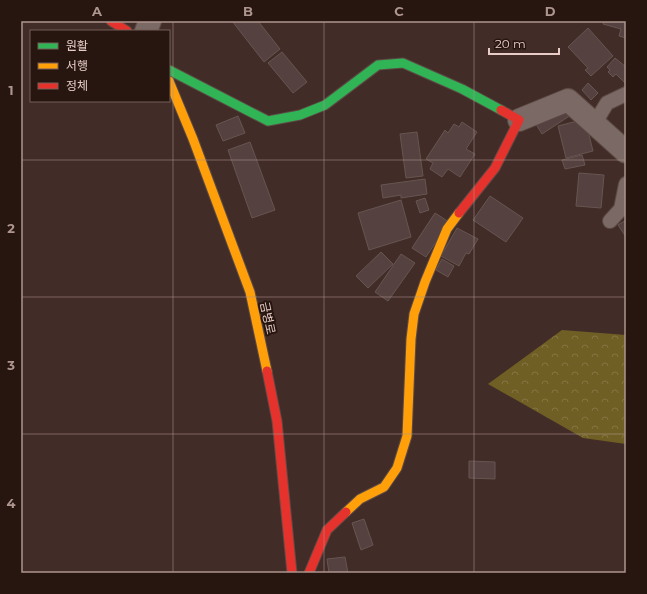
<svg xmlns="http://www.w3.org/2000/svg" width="647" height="594" font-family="Montserrat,'Noto Sans KR',sans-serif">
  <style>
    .forest { fill: url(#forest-crowns) }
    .building { fill: #544140; stroke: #675552 }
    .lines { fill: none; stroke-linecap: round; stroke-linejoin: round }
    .lane-casing { stroke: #5d4a45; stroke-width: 16 }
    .street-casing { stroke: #5d4a45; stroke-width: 24 }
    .fast-casing { stroke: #5d4a45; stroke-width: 11 }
    .slow-casing { stroke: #5d4a45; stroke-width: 11 }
    .jam-casing { stroke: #5d4a45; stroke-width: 11 }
    .lane { stroke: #7a6964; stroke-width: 14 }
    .street { stroke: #7a6964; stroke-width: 22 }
    .fast { stroke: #30b455; stroke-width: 9 }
    .slow { stroke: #ff9f0a; stroke-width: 9 }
    .jam { stroke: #e5322d; stroke-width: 9 }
    .grid { fill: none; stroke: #ae958e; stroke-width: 1; stroke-opacity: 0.55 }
    .labels { text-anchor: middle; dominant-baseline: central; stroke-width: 4; stroke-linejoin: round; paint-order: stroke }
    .street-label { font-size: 12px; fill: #e8cdc6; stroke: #271510 }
    .neatline { fill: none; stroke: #ae958e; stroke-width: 1.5 }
    .grid-label { font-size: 13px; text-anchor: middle; font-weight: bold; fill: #ae958e }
  </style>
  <defs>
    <pattern id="forest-crowns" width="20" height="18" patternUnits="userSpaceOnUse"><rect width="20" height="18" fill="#705f24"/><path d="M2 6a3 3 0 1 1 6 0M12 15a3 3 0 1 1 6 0" fill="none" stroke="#847542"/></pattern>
  </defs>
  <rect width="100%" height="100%" fill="#422c27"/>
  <path class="forest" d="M562 330 626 335V444L583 438 488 384Z"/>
  <path class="building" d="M232 21H258L280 49 264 62Z
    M604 21H626V38L619 36 621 29 603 24Z
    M588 28 613 56 591 76 585 70 588 68 568 47Z
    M282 52 307 82 293 93 268 63Z
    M615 58 626 67V84L616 74 613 77 608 72 610 70 607 67Z
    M588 83 598 93 591 100 582 90Z
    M563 102 571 115 542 134 534 121Z
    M238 116 245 133 223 141 216 125Z
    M585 119 593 151 566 158 558 126Z
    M462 122 477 132 466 149 475 154 460 177 448 169 442 177 430 169 433 163 426 159 445 130 448 133 454 124 459 127Z
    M417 132 423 176 406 178 400 134Z
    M250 142 275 210 252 218 228 150Z
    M582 155 585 165 565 169 562 160Z
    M579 173 604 175 601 208 576 206Z
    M425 179 427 194 401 198V195L383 198 381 185Z
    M490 196 523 218 506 242 473 220Z
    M425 198 429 210 420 213 416 201Z
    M401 200 411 237 369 250 358 213Z
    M435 213 449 222 426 257 412 248Z
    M626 220V237L618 225Z
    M457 228 478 239 469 254 466 253 459 266 441 256Z
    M381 252 393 264 368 288 356 276Z
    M401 254 415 263 388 301 375 292Z
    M442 259 454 266 448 277 436 270Z
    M469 461 495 462V479L469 478Z
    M364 519 373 545 361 550 352 523Z
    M345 557 348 573H329L327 559Z"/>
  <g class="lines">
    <g class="lane-casing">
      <path id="lane" d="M595 123 607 103 626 94
        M610 221 621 209 626 184"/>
    </g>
    <g class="street-casing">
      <path id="street" d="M146 31 150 21
        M519 120 568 100 626 152"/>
    </g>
    <g class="fast-casing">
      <path id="fast" d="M169 70 268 121 300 115 325 105 378 65 403 63 462 89 501 110"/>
    </g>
    <g class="slow-casing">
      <path id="slow" d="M169 81 193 139 250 292 267 371
        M346 512 360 499 384 487 397 468 407 436 411 339 414 314 425 282 447 229 459 213"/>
    </g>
    <g class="jam-casing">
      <path id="jam" d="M111 21 127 31
        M459 213 495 168 519 120 501 110
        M267 371 277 421 292 573
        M309 573 327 530 346 512"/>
    </g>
    <use href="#lane" class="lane"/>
    <use href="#street" class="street"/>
    <use href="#fast" class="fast"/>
    <use href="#slow" class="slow"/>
    <use href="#jam" class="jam"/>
  </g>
  <path class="grid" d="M173 21V573M324 21V573M474 21V573M21 160H626M21 297H626M21 434H626"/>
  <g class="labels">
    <g class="street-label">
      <text transform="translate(268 318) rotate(78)">금병로</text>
    </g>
  </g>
  <rect width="647" height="594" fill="none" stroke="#271510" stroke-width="44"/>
  <rect x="30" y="30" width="140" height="72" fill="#271510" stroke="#745f59"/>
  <rect x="38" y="43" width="20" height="6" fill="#30b455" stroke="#745f59"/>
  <text x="66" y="50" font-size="12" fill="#e8cdc6">원활</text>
  <rect x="38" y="63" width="20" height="6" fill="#ff9f0a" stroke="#745f59"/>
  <text x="66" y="70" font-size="12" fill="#e8cdc6">서행</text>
  <rect x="38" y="83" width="20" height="6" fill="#e5322d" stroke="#745f59"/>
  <text x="66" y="90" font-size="12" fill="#e8cdc6">정체</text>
  <path d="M489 48v6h70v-6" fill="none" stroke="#e8cdc6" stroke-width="2"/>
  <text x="495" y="48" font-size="12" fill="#e8cdc6" stroke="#271510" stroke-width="3" paint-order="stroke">20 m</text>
  <rect x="22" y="22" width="603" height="550" class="neatline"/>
  <g class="grid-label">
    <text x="97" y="16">A</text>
    <text x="248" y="16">B</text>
    <text x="399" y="16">C</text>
    <text x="550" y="16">D</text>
    <text x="11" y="95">1</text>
    <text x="11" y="233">2</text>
    <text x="11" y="370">3</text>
    <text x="11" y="508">4</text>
  </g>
</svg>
